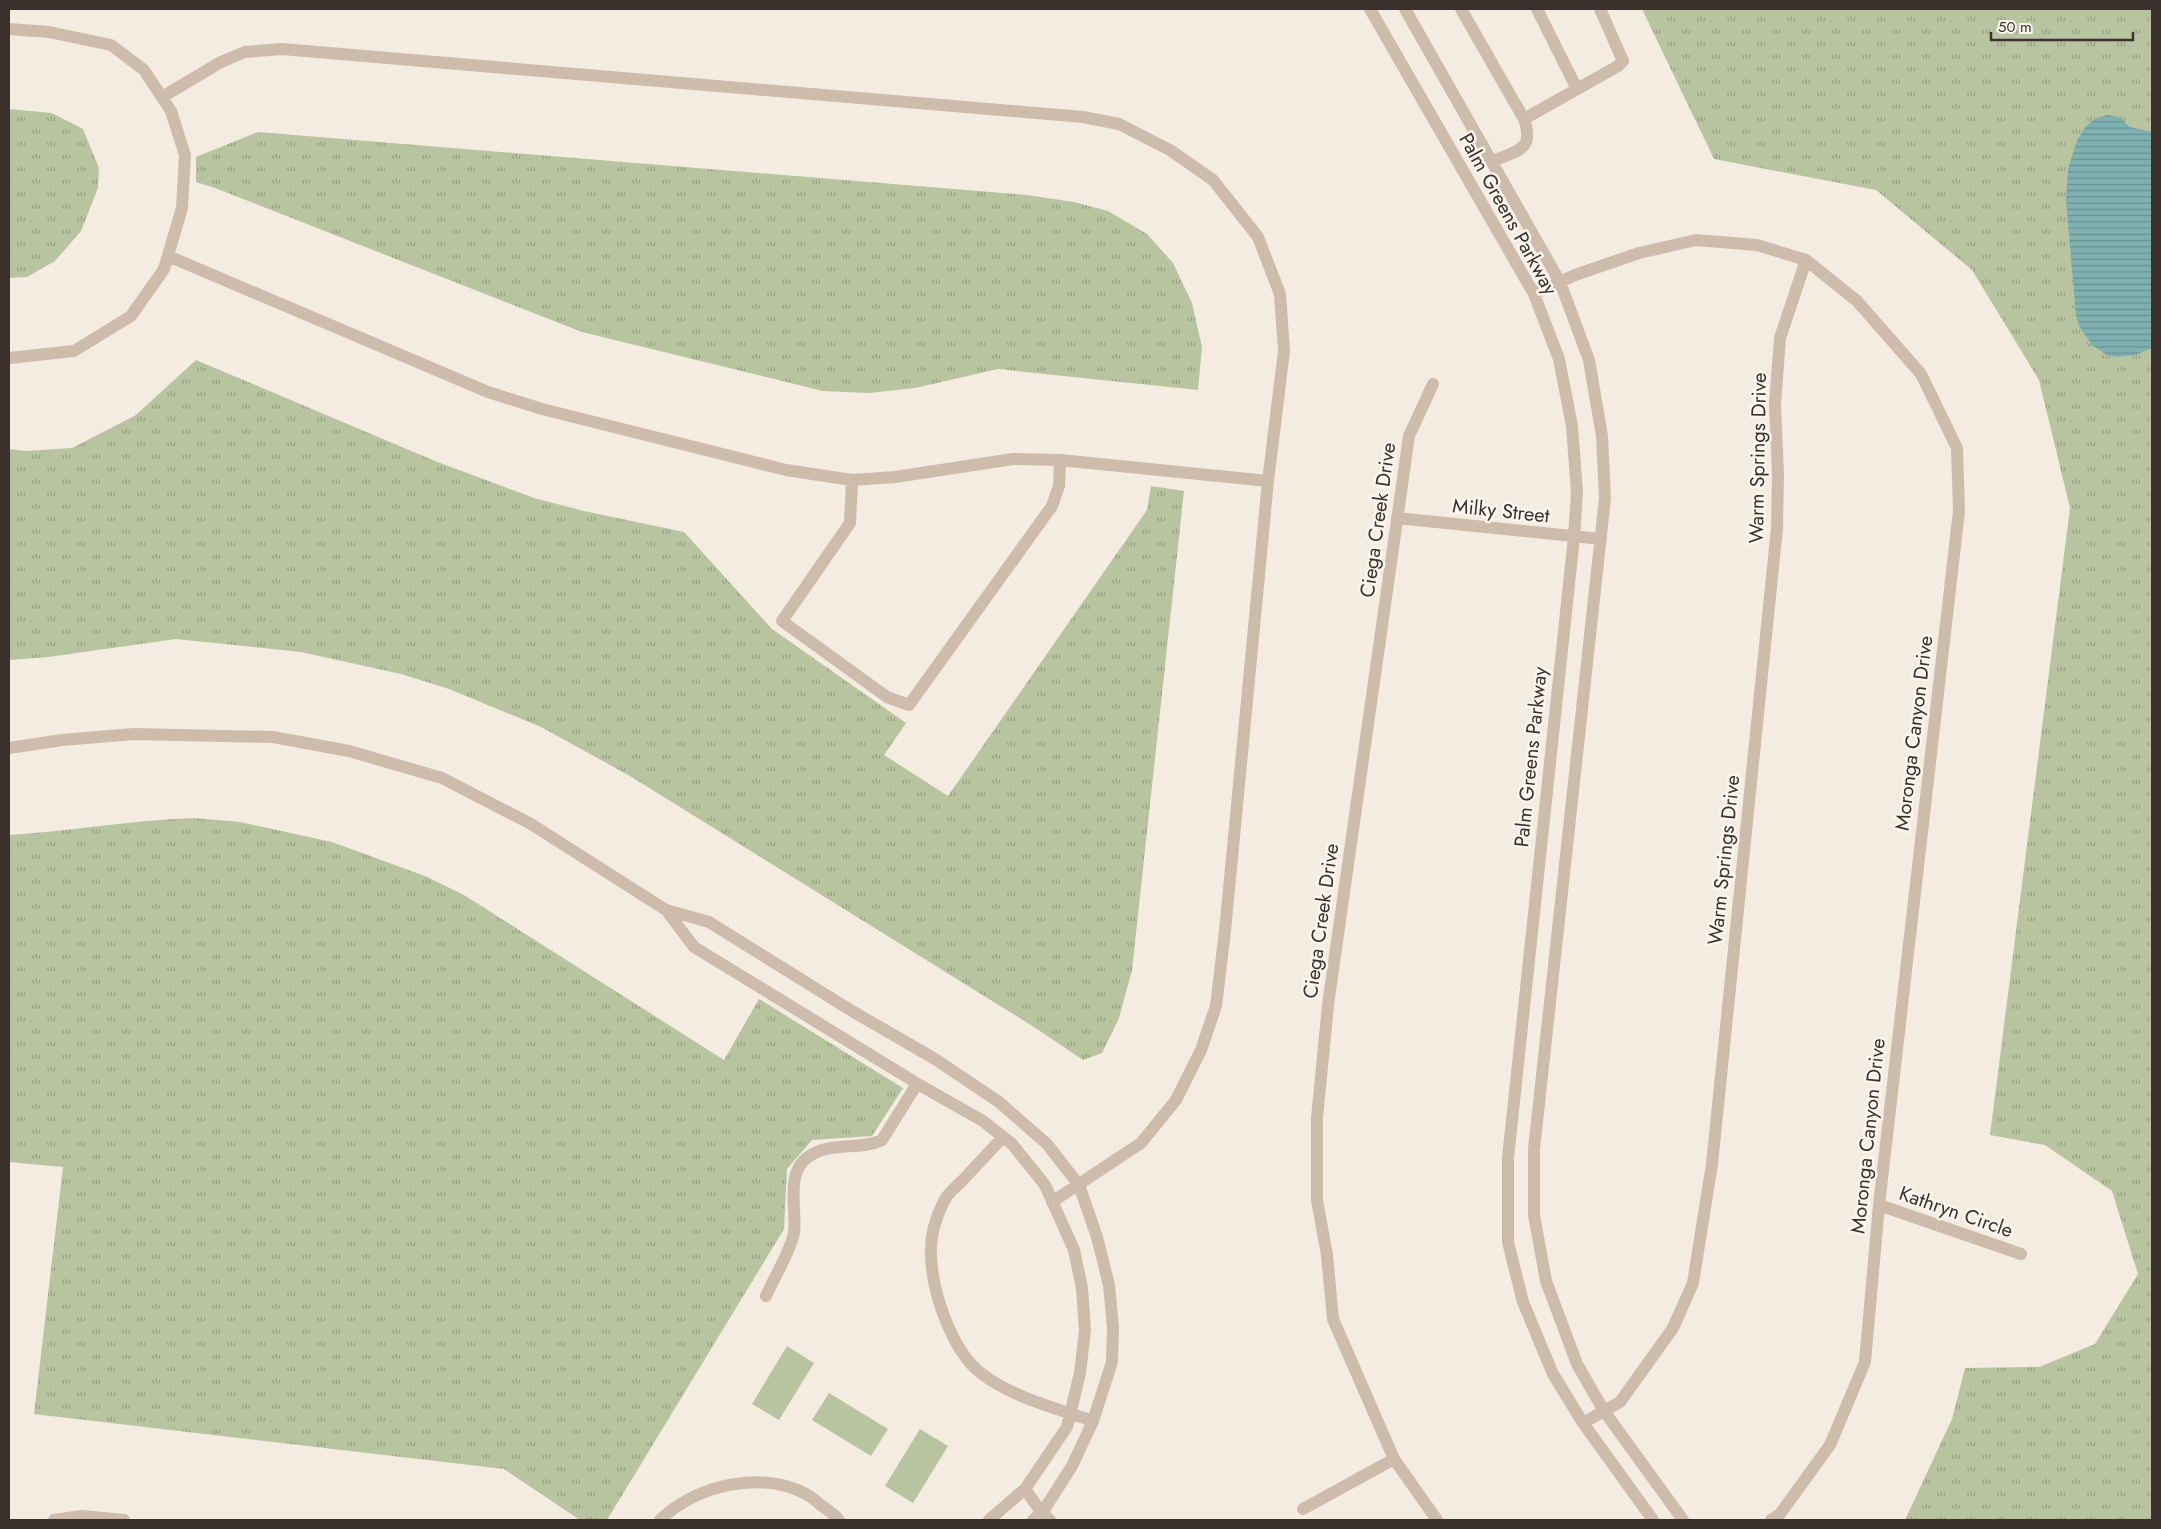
<svg xmlns="http://www.w3.org/2000/svg" width="2161" height="1529" font-family="Jost,sans-serif">
  <style>
    .grass { fill: url(#grass-tufts) }
    .pitch { fill: #b8c4a0 }
    .water { fill: url(#water-rules) }
    .lines { fill: none; stroke-linecap: round; stroke-linejoin: round }
    .minor { stroke: #cdbbac; stroke-width: 12 }
    .labels { text-anchor: middle; dominant-baseline: central; stroke-width: 5; stroke-linejoin: round; paint-order: stroke }
    .street-label { font-size: 20px; fill: #3b302b; stroke: #fbf5ee }
  </style>
  <defs>
    <pattern id="grass-tufts" width="24" height="20" patternUnits="userSpaceOnUse" patternTransform="scale(1.25)"><rect width="24" height="20" fill="#b8c4a0"/><path d="M3 7l-1-3M5 7V3M7 7l1-3M15 17l-1-3M17 17v-4M19 17l1-3" fill="none" stroke="#97a083"/></pattern>
    <pattern id="water-rules" width="6" height="5" patternUnits="userSpaceOnUse" patternTransform="scale(1.25)"><rect width="6" height="5" fill="#7fb0b2"/><path d="M0 2.5h6" fill="none" stroke="#699091"/></pattern>
  </defs>
  <rect width="100%" height="100%" fill="#f4ebe1"/>
  <path class="grass" d="M1642 9H2152V1520H1905L1952 1419 1965 1368 2039 1367 2095 1344 2138 1274 2112 1191 2045 1145 1990 1135 2070 508 2039 380 1972 270 1876 190 1714 159Z
    M9 109 52 113 83 129 99 168 98 188 81 231 55 261 27 277 9 278Z
    M258 132 1027 195 1074 202 1108 211 1147 234 1173 263 1192 303 1202 347 1198 390 998 369 915 388 869 393 823 391 582 332 215 188 196 182V157Z
    M196 360 435 461 534 498 584 511 684 532 772 629 906 723 884 755 948 796 1147 510 1151 486 1184 491 1132 970 1119 1018 1102 1053 1083 1060 1034 1027 630 776 541 727 449 689 401 674 301 652 176 639 48 657 9 660V449L26 451 72 448 136 415Z
    M194 818 240 822 332 842 425 876 464 895 724 1060 759 999 903 1088 872 1136 812 1140 787 1169 784 1229 607 1520H580L504 1469 34 1414 63 1167 9 1162V835C71 831 132 820 194 818Z"/>
  <path class="pitch" d="M787 1346 814 1363 779 1420 752 1404Z
    M829 1393 888 1429 871 1456 812 1420Z
    M920 1429 948 1446 913 1503 885 1486Z"/>
  <path class="water" d="M2108 115 2119 117 2130 127 2152 132V348L2135 355 2117 357 2107 355 2092 345 2079 326 2076 315 2066 200 2068 170 2076 143 2085 127 2096 118Z"/>
  <g class="lines">
    <path class="minor" d="M1370 9 1534 294 1559 359 1572 426 1577 493 1574 537 1508 1158V1242L1523 1302 1553 1374 1583 1423 1653 1520
      M1405 9 1560 282 1589 360 1602 436 1605 498 1534 1149V1215L1546 1281 1577 1364 1604 1411 1683 1520
      M1461 9 1524 119C1535 150 1517 151 1492 161
      M1537 9 1577 89
      M9 29 49 32 111 45 144 70 171 111 185 155 182 208 164 269 131 316 74 351 9 358
      M162 97 221 62 245 52 282 49 1083 117 1119 124 1170 150 1213 180 1258 237 1280 294 1284 351 1268 481 1225 931 1216 1006 1201 1050 1176 1100 1141 1143 1052 1202
      M1524 119 1618 66 1623 61 1600 9
      M168 256 488 392 542 409 786 470 852 480 895 477 1013 459 1060 460 1268 481
      M1534 294 1575 275 1639 253 1696 240 1757 245 1806 260 1857 301 1921 374 1957 448 1959 511 1879 1205 1865 1362 1830 1445 1780 1514 1771 1520
      M1433 384 1409 436 1328 1005 1317 1118V1200L1327 1255 1333 1319 1394 1459 1437 1520
      M852 480 850 523 782 621 887 697 909 705 1052 506 1059 486 1060 460
      M1397 518 1601 539
      M9 748 62 740 134 734 273 737 349 751 442 778 531 824 666 910 709 922 852 1011 935 1059 999 1102 1047 1144 1079 1185 1097 1237 1109 1285 1113 1328 1112 1362 1093 1421 1072 1466 1042 1513 1033 1520
      M666 910 694 947 923 1087 983 1121 1012 1144 1045 1185 1074 1250 1082 1288 1085 1330 1080 1373 1067 1427 1025 1489 989 1520
      M1003 1137C989 1152 976 1166 962 1181 956 1187 948 1193 944 1201 936 1217 930 1237 931 1255 932 1292 952 1352 982 1374 1012 1397 1058 1409 1093 1421
      M1879 1205 2021 1254
      M766 1296C773 1280 791 1250 794 1233 797 1210 785 1173 808 1157 830 1141 859 1151 882 1140L917 1084
      M1583 1423 1620 1402 1673 1328 1693 1283 1712 1164 1777 528 1778 474 1775 405 1780 338 1806 260
      M1025 1489 1042 1513 1050 1520
      M1303 1509 1394 1459
      M54 1520 82 1516 124 1520
      M660 1520C697 1485 760 1470 806 1494 812 1497 817 1502 822 1506 828 1510 835 1515 839 1520"/>
  </g>
  <g class="labels">
    <g class="street-label">
      <text transform="translate(1508 214) rotate(61)">Palm Greens Parkway</text>
      <text transform="translate(1758 458) rotate(-89)">Warm Springs Drive</text>
      <text transform="translate(1501 511) rotate(6)">Milky Street</text>
      <text transform="translate(1378 520) rotate(-82)">Ciega Creek Drive</text>
      <text transform="translate(1914 733) rotate(-83)">Moronga Canyon Drive</text>
      <text transform="translate(1531 757) rotate(-84)">Palm Greens Parkway</text>
      <text transform="translate(1724 860) rotate(-84)">Warm Springs Drive</text>
      <text transform="translate(1321 921) rotate(-82)">Ciega Creek Drive</text>
      <text transform="translate(1868 1136) rotate(-84)">Moronga Canyon Drive</text>
      <text transform="translate(1956 1212) rotate(19)">Kathryn Circle</text>
    </g>
  </g>
  <rect width="2161" height="1529" fill="none" stroke="#3b302b" stroke-width="20"/>
  <path d="M1991 32v8h142v-8" fill="none" stroke="#3b302b" stroke-width="2.5"/>
  <text x="1998" y="32" font-size="15" fill="#3b302b" stroke="#fbf5ee" stroke-width="4" paint-order="stroke">50 m</text>
</svg>
